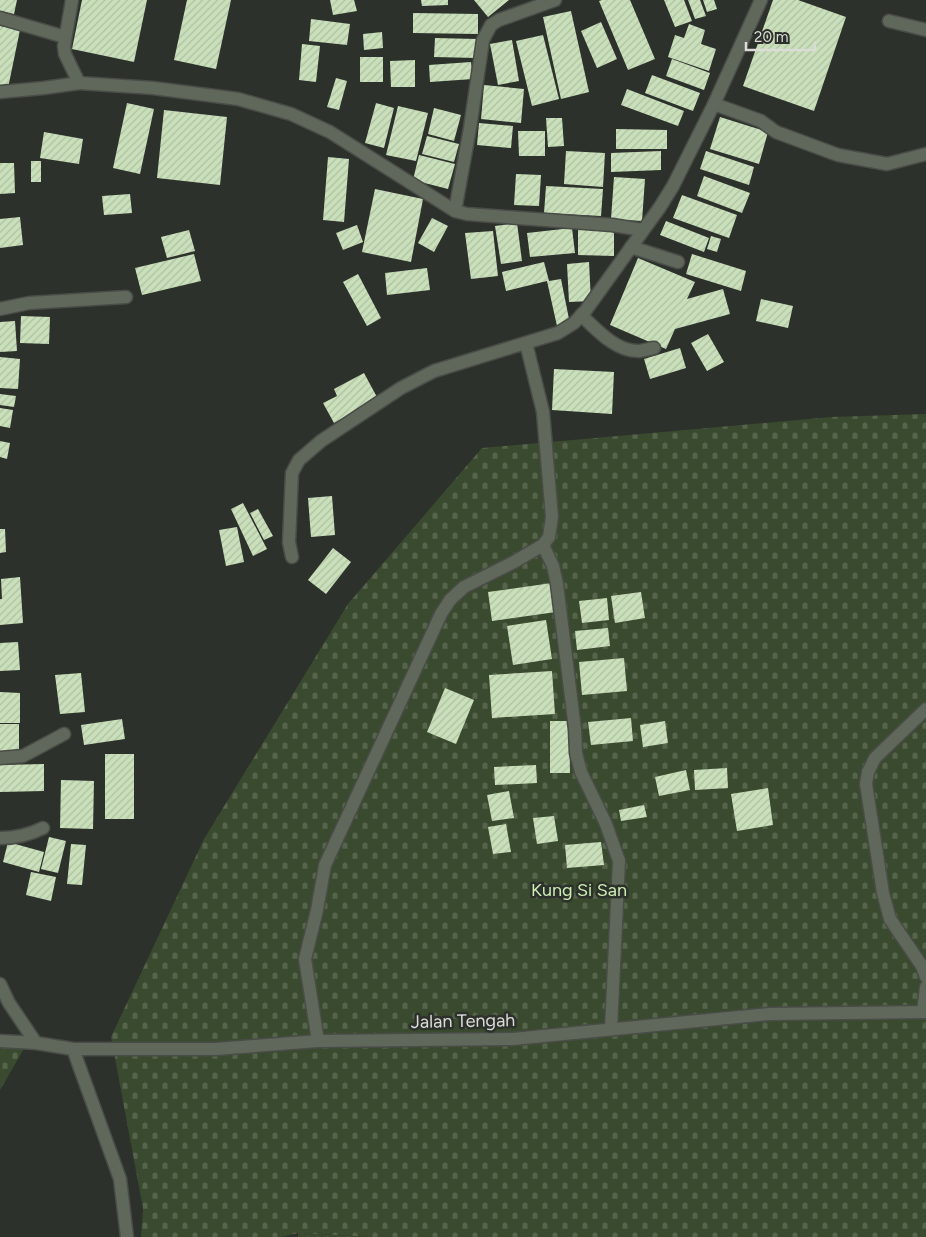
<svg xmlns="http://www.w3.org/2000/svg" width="926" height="1237" font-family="Figtree,sans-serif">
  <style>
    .cemetery { fill: url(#cemetery-stones) }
    .park { fill: url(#park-dots) }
    .building { fill: url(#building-hatch) }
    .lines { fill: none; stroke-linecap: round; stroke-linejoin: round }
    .lane-casing { stroke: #494c47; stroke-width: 15 }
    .street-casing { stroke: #494c47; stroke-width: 15 }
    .lane { stroke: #5f685a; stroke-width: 12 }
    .street { stroke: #5f685a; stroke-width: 12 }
    .labels { text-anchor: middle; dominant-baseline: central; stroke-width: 5; stroke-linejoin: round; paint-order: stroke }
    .park-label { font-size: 18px; fill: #ccedb3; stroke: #2d312b }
    .street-label { font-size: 18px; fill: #dadcd8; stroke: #2d312b }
  </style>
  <defs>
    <pattern id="cemetery-stones" width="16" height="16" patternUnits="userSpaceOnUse" patternTransform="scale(1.25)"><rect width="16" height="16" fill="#3a4a2e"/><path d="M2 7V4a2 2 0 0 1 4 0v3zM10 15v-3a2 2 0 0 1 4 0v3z" fill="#56644c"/></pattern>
    <pattern id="park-dots" width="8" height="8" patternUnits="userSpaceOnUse" patternTransform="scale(1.25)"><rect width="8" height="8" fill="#3a4a2e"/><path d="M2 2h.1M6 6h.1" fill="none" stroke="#56644c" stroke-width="1.8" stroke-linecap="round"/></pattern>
    <pattern id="building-hatch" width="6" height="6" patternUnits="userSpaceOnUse" patternTransform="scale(1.25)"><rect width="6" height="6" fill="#cae0bb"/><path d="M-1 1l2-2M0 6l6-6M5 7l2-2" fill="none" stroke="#afc0a3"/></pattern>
  </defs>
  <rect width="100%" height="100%" fill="#2d312b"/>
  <path class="cemetery" d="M926 414V1237H372L298 1233 282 1237H141L143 1208 111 1037 204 839 348 604 482 448 831 417Z
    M0 1044 25 1047 0 1090Z"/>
  <path class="park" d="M298 1233 372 1237H298Z"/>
  <path class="building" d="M0 0H17L14 14 0 11Z
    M82 0H147L134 62 72 49Z
    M187 0H231L216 69 174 60Z
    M330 0H354L357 11 333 15Z
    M421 0H448V5L422 6Z
    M474 0H509L488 17Z
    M602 0H630L655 59 628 70 599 1Z
    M664 0H684L692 21 675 27Z
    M688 0H700L706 16 695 19Z
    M703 0H714L717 9 707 12Z
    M773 0H798L846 17 814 111 743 86Z
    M571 11 589 92 561 99 543 17Z
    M413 13 478 14V34L413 33Z
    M311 19 350 24 347 45 309 41Z
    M601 22 617 59 597 68 581 31Z
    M689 24 705 30 701 44 716 49 709 71 668 57 675 35 684 38Z
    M0 26 20 30 8 88 0 87Z
    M382 32 383 48 364 50 363 34Z
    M543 35 559 99 532 106 516 41Z
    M435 38 477 39V58L434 57Z
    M512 40 519 81 498 85 490 44Z
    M302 44 320 46 316 82 299 80Z
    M360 57H383V82H360Z
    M672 59 710 73 704 90 666 76Z
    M415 60V87H391L390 61Z
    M471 62 473 79 430 82 429 65Z
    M652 75 700 93 693 111 645 93Z
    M336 78 347 81 339 110 327 107Z
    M484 85 524 89 521 123 481 119Z
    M627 89 684 111 678 126 621 105Z
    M127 103 154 109 140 174 113 168Z
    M376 103 394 108 384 148 365 143Z
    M398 106 428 113 416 161 386 155Z
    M434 108 461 115 454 141 428 134Z
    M164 110 227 117 220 185 157 178Z
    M720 117 768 132 759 164 710 149Z
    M546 118H562L564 146 548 147Z
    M479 123 513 126 511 148 477 145Z
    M616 129 667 130V149H616Z
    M518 131H545V156H519Z
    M44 132 83 139 79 164 40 158Z
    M427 136 459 144 454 162 422 154Z
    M566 151 605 153 603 187 564 184Z
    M661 151V170L611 172V153Z
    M706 151 754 167 749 185 700 169Z
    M419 155 455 164 448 189 413 180Z
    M328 157 349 159 344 222 323 220Z
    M31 161H41V182H31Z
    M0 163H14L15 193 0 194Z
    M516 174 541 175 539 206 514 205Z
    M704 176 750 193 742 213 697 196Z
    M614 177 645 179 642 221 611 219Z
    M546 186 603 189 601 216 544 213Z
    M375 189 423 199 411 262 362 252Z
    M130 194 132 213 104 215 102 196Z
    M682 195 737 215 729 238 673 218Z
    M20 217 23 245 0 248V219Z
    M432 218 448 226 434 252 418 243Z
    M666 221 709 238 704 252 660 235Z
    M517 223 522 261 501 264 495 226Z
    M357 225 363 242 343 250 336 233Z
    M572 228 575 253 530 257 527 233Z
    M578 229H614V256L578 255Z
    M189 230 195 251 167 258 161 237Z
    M493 231 498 276 471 279 465 233Z
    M711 236 721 239 717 252 707 249Z
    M194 254 201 281 142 295 135 268Z
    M692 254 746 271 741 291 686 274Z
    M638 258 695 282 687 299 723 289 730 314 675 329 666 349 610 325Z
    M544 262 549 281 561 279 570 324 557 326 547 281 506 291 502 272Z
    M589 262 591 301 569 302 567 264Z
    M427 268 430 290 387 295 385 273Z
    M358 274 381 318 367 326 343 282Z
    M761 299 793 306 788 328 756 321Z
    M21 316 50 317 49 344 20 343Z
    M15 321 17 351 0 352V322Z
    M708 334 724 362 707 371 691 343Z
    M680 348 686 368 650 379 644 359Z
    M0 357 20 359 18 389 0 388Z
    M554 369 614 372 612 414 552 410Z
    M364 373 378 399 334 423 323 403 337 396 334 389Z
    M0 394 16 396 14 407 0 405Z
    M0 408 13 410 10 428 0 426Z
    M0 441 10 443 7 459 0 457Z
    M332 496 335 535 311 537 308 498Z
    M243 503 267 549 253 556 231 509Z
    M258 509 273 536 264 540 250 513Z
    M237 527 244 562 226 566 219 530Z
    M0 529H5L6 552 0 553Z
    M333 548 351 562 326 594 308 580Z
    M20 577 23 623 0 625V599H2L1 579Z
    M552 583 556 612 492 621 488 592Z
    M641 592 645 618 615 623 611 596Z
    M607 598 609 620 582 623 579 601Z
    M546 620 552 659 513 665 507 626Z
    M608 628 610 646 577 650 575 631Z
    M18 642 20 670 0 671V643Z
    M624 658 627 691 582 695 579 662Z
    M552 671 555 714 492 718 489 675Z
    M81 673 85 712 60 714 55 675Z
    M445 688 474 700 456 744 427 732Z
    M0 692 20 693V723H0Z
    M631 718 633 741 591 745 588 722Z
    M122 719 125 739 84 745 81 725Z
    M550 721H569L570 773H550Z
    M665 721 668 743 643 747 640 725Z
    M0 724H19V755H0Z
    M105 754H134V819H105Z
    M44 764V791L0 792V765Z
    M536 765 537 783 495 785 494 767Z
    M727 768 728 788 695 790 694 770Z
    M686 770 690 790 659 796 655 777Z
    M61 780 94 781 93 829 60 828Z
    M768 788 773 825 737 831 731 794Z
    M509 791 514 818 492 821 487 795Z
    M644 805 647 817 621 821 619 810Z
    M554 816 558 841 537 844 533 818Z
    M506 824 511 852 493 854 488 827Z
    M49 837 66 841 58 873 41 869Z
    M8 842 44 852 39 872 3 862Z
    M601 842 604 865 567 868 565 845Z
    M71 844 86 845 82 885 67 884Z
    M31 872 56 877 51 901 26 895Z"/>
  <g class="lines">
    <g class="lane-casing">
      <path id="lane" d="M889 21 926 30
        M714 104 761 121 776 132 838 155 887 164 926 154
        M631 247 678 262
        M0 309 29 303 126 297
        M581 315C596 329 615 351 638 351 643 351 648 349 654 348
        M926 709 875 758 868 772 866 784 883 893 890 919 922 966 926 977
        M0 758 23 756 64 734
        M0 838C16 838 29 835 43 828
        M923 1012 926 987
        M611 1029 619 861"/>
    </g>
    <g class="street-casing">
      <path id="street" d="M72 0 64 46 65 54 79 83
        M0 18 65 37
        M0 92 44 88 79 83 153 88 238 99 291 114 330 132 455 211 467 214 612 225 643 230
        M455 211 470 128 483 40 491 25 499 20 555 0
        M543 545 553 566 557 584 575 729 576 753 581 772 606 824 619 861
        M292 557 289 542 292 473 299 460 321 441 401 388 434 371 558 333 574 323 586 310 660 207 673 186 714 104 761 0
        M0 984 9 1003 36 1043
        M0 1041 36 1043 73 1049H216L318 1041 513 1039 769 1014 926 1012
        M318 1041 305 959 317 910 325 865 441 614 450 600 464 587 514 562 543 545 549 537 552 517 543 412 526 343
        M73 1049 120 1179 127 1237"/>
    </g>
    <use href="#lane" class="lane"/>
    <use href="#street" class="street"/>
  </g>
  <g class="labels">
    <g class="park-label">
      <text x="579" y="890">Kung Si San</text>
    </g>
    <g class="street-label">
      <text transform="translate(463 1021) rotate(-1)">Jalan Tengah</text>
    </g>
  </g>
  <path d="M746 42v8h69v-8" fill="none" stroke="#dadcd8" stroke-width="2.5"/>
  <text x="754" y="42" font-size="15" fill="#dadcd8" stroke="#2d312b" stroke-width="4" paint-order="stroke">20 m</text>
</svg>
